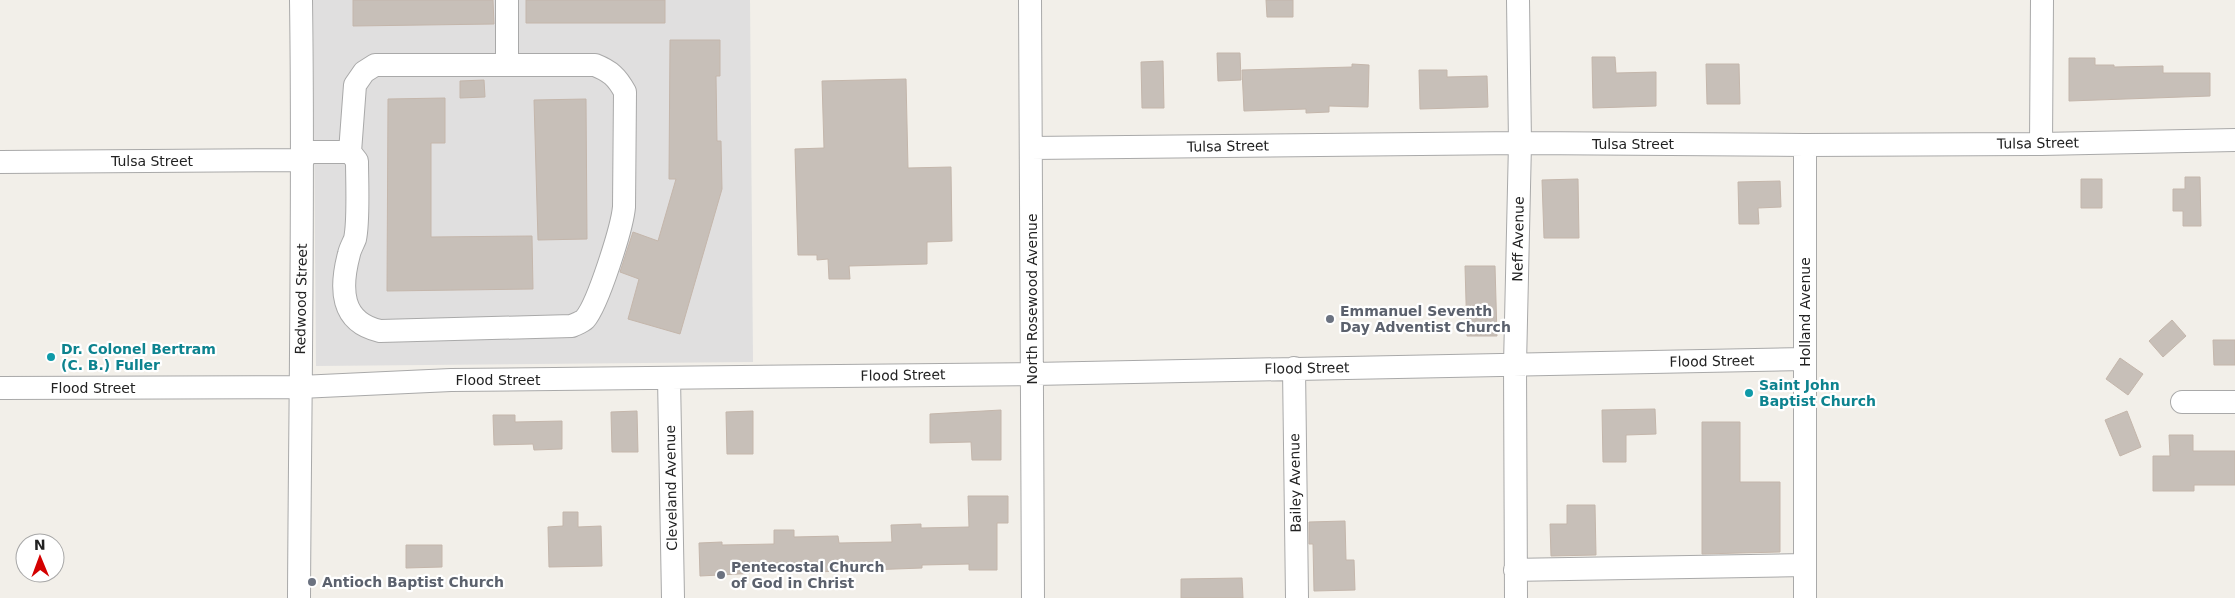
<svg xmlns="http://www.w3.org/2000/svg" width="2235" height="598" font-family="'DejaVu Sans',sans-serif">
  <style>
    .residential { fill: #e0dfdf }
    .building { fill: #c7bfb8; stroke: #c4b6ab }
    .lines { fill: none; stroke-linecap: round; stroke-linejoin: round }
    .minor-casing { stroke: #a9a9a9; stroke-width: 24 }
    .minor { stroke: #fff; stroke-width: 22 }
    .worship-dot { fill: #6b7280; stroke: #fff; stroke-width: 2 }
    .culture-dot { fill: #0f9aa8; stroke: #fff; stroke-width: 2 }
    .labels { text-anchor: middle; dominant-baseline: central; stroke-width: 4.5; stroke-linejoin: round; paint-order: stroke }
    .street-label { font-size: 14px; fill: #222; stroke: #fff }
    .worship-label { font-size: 14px; font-weight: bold; fill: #5b616d; stroke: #fff; text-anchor: start }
    .culture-label { font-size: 14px; font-weight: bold; fill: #0d838f; stroke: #fff; text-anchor: start }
  </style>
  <rect width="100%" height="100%" fill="#f2efe9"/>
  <path class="residential" d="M313 0H750L753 362 316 366Z"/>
  <path class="building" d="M353 0H493L494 24 353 26Z
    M526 0H665V23H526Z
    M1266 0H1293V17H1267Z
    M670 40H720V76H716L717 141H721L722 189 680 334 628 319 639 279 620 272 633 232 658 241 676 179H669Z
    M1217 53H1240L1241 80 1218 81Z
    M1592 57H1615L1616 73 1656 72V106L1593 108Z
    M2069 58H2095V65H2114V67L2163 66V73H2210V96L2069 101Z
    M1163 61 1164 108H1142L1141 62Z
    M1352 64 1369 65 1368 107 1329 106V112L1306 113V109L1244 111 1242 70 1352 67Z
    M1706 64H1739L1740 104H1707Z
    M1419 70H1447V77L1487 76 1488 107 1420 109Z
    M906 79 908 168 951 167 952 241 927 242V264L849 266 850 279H829L828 259 817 260V255H798L795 149 824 148 822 81Z
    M484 80 485 97 460 98V81Z
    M445 98V143H431V237L532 236 533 289 387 291 388 99Z
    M586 99 587 239 538 240 534 100Z
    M2185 177H2200L2201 226H2183V211H2173V189H2185Z
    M1578 179 1579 238H1544L1542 180Z
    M2081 179H2102V208H2081Z
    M1780 181 1781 207 1758 208 1759 224H1739L1738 182Z
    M1465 266H1495L1497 336H1467Z
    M2172 320 2186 336 2163 357 2149 341Z
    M2213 340H2235V365H2214Z
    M2120 358 2143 374 2128 395 2106 379Z
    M1655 409 1656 434 1626 435V462H1603L1602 410Z
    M1001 410V460H972L971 442 930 443V414Z
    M637 411 638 452H612L611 412Z
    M753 411V454H727L726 412Z
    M2127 411 2141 447 2120 456 2105 420Z
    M493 415H515V422L562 421V449L534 450 533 444 494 445Z
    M1702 422H1740V482H1780V552L1702 554Z
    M2169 435H2193V451H2235V485H2194V491H2153V456H2170Z
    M968 496H1008V523H997V570H969V564L922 565V568L814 572V570L758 571V573L700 576 699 543 722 542V545L774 544V530H794V537L838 536 839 543 892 542 891 525 921 524V528L969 527Z
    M1567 505H1595L1596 555 1551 556 1550 524H1567Z
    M563 512H578V527L601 526 602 566 549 567 548 527 563 526Z
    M1345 521 1346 560H1354L1355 590 1314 591 1313 544H1309V522Z
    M406 545H442V567L406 568Z
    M1242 578 1243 598H1181V579Z"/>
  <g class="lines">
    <g class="minor-casing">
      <path id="minor" d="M507 0V65
        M1030 0 1033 598
        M2041 144 2042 0
        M1805 145V598
        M1031 148 1520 143 1805 145 2041 144 2235 140
        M303 152H350L357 161C357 181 359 221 355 239 353 244 350 249 349 254 340 288 340 322 380 331L572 326C576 324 582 322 585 319 598 304 622 228 624 207L625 92C617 77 610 71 595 65H375L364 72 355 85 350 152
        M0 162 303 160
        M1294 368 1297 598
        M669 378 673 598
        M0 388 300 387 451 380 1033 374 1805 359
        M2182 402H2235
        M1515 570 1805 565
        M299 598C300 399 304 199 301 0
        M1516 598 1515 365 1520 143 1518 0"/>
    </g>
    <use href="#minor" class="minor"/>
  </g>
  <g class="worship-dot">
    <circle cx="1330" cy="319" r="5"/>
    <circle cx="721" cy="575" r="5"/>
    <circle cx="312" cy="582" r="5"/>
  </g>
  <g class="culture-dot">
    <circle cx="51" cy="357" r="5"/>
    <circle cx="1749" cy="393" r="5"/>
  </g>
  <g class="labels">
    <g class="street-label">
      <text transform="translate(2038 143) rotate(-1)">Tulsa Street</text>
      <text x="1633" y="144">Tulsa Street</text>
      <text transform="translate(1228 146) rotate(-1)">Tulsa Street</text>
      <text x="152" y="161">Tulsa Street</text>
      <text transform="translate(1518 239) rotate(-89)">Neff Avenue</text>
      <text transform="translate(301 299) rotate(-89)">Redwood Street</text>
      <text transform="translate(1032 299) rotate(-90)">North Rosewood Avenue</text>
      <text transform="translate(1805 312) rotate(-90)">Holland Avenue</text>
      <text transform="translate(1712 361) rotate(-1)">Flood Street</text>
      <text transform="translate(1307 368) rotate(-1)">Flood Street</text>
      <text transform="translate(903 375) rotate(-1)">Flood Street</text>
      <text x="498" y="380">Flood Street</text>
      <text x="93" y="388">Flood Street</text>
      <text transform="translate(1295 483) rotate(-91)">Bailey Avenue</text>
      <text transform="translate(671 488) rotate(-91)">Cleveland Avenue</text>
    </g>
    <g class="worship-label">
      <text x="1340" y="311">Emmanuel Seventh<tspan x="1340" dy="16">Day Adventist Church</tspan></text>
      <text x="731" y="567">Pentecostal Church<tspan x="731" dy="16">of God in Christ</tspan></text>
      <text x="322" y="582">Antioch Baptist Church</text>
    </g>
    <g class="culture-label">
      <text x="61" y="349">Dr. Colonel Bertram<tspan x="61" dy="16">(C. B.) Fuller</tspan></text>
      <text x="1759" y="385">Saint John<tspan x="1759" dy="16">Baptist Church</tspan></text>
    </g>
  </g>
  <g transform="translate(40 558) rotate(359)"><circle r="24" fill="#ffffff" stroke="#a7a7a7"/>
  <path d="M0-4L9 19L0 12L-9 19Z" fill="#d40000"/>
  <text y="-8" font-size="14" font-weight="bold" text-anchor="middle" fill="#222222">N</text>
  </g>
</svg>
